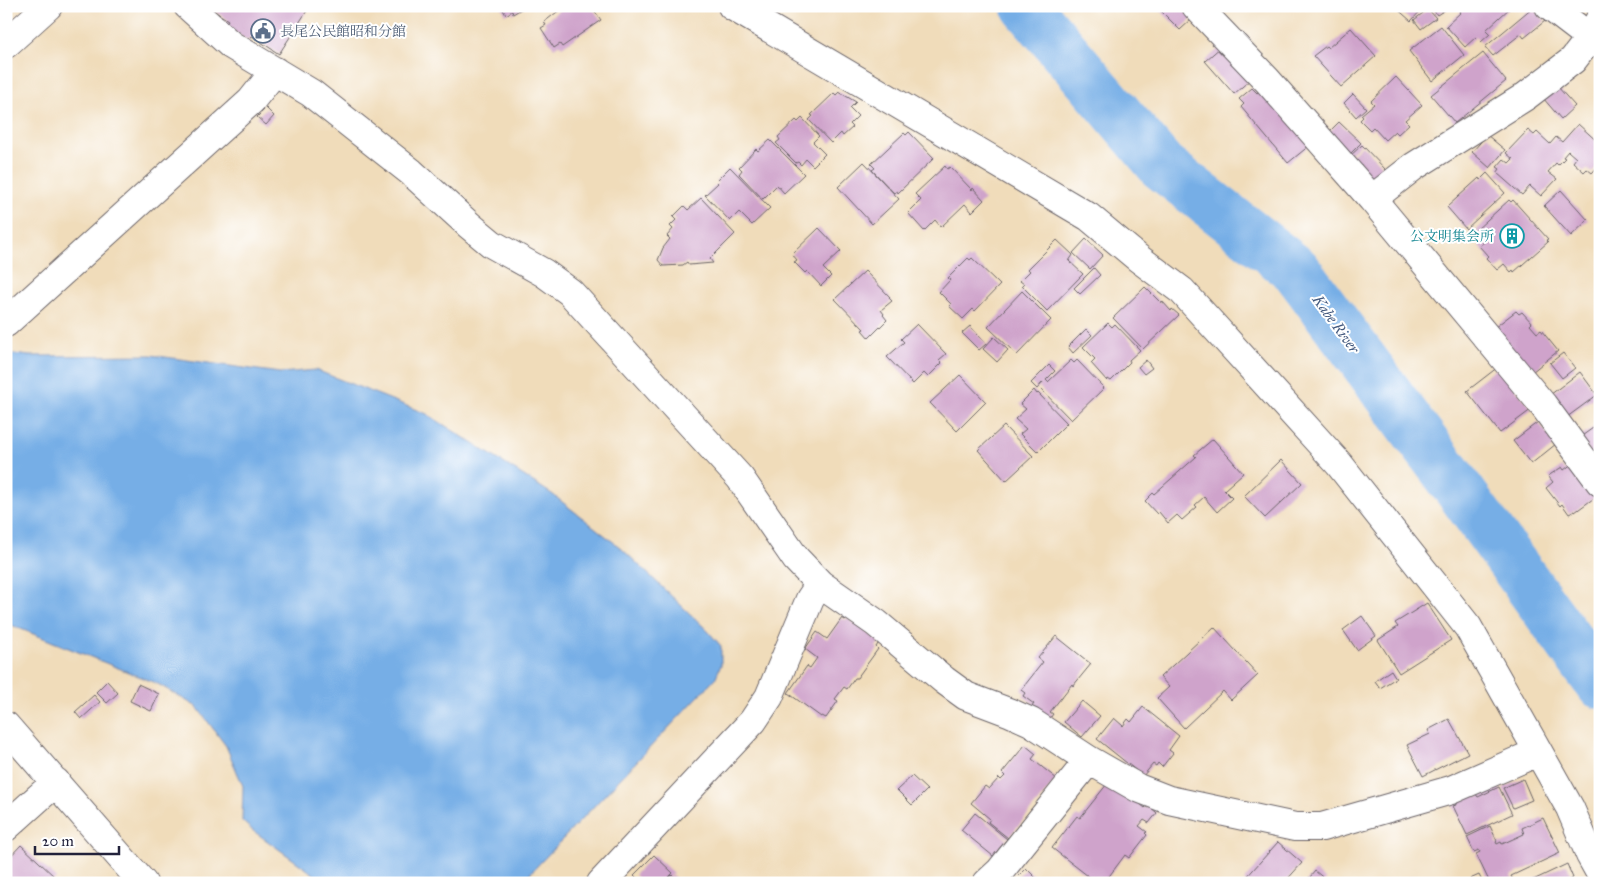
<svg xmlns="http://www.w3.org/2000/svg" width="1606" height="889" font-family="'IM FELL Great Primer','Noto Serif JP',serif">
  <style>
    .water { fill: #76aee6; stroke: #4c6890 }
    .lines { fill: none; stroke-linecap: round; stroke-linejoin: round }
    .river { stroke: #76aee6; stroke-width: 50 }
    .building { fill: #cfa3cb }
    .minor-casing { stroke: #6a6367; stroke-width: 30 }
    .minor { stroke: #fff; stroke-width: 28 }
    .labels { text-anchor: middle; dominant-baseline: central; stroke-width: 4; stroke-linejoin: round; paint-order: stroke }
    .service-label { font-size: 14px; fill: #4e5e75; stroke: #fff; text-anchor: start }
    .culture-label { font-size: 14px; fill: #0d838f; stroke: #fff; text-anchor: end }
    .water-label { font-size: 15px; font-style: italic; fill: #445a7f; stroke: #fff }
  </style>
  <rect width="100%" height="100%" fill="#fff"/>
  <filter id="ink" filterUnits="userSpaceOnUse"><feTurbulence type="fractalNoise" baseFrequency=".02" numOctaves="2"/><feDisplacementMap in="SourceGraphic" scale="10" xChannelSelector="R" yChannelSelector="G"/><feConvolveMatrix kernelMatrix="1 2 1 2 8 2 1 2 1" color-interpolation-filters="sRGB"/></filter>
  <filter id="wash" filterUnits="userSpaceOnUse"><feTurbulence type="fractalNoise" baseFrequency=".0096" numOctaves="4" result="noise"/><feDisplacementMap in="SourceGraphic" scale="20" xChannelSelector="R" yChannelSelector="G"/><feGaussianBlur stdDeviation="1.12" result="paint"/><feColorMatrix in="noise" values="0 0 0 0 0 0 0 0 0 0 0 0 0 0 0 0 0 1.4 0 .05"/><feComposite in="paint" operator="in"/></filter>
  <g filter="url(#wash)">
    <rect width="100%" height="100%" fill="#f0dcba"/>
    <path class="water" d="M6 353 30 356 151 355 280 373 316 370 427 414 552 494 621 548 707 630 721 646V665L715 679 521 883H326L252 830 242 821 243 786 226 746 197 707 158 684 6 623Z"/>
    <g class="lines">
      <path class="river" d="M1026 6 1162 166 1296 270 1452 480 1600 684"/>
    </g>
    <g id="blocks">
      <path class="building" d="M213 6H310L279 54 252 36 248 41 225 26 228 20 211 9Z
        M501 6H526L513 14 512 11 506 15Z
        M565 6H591L601 20 562 47 560 44 554 48 541 28 546 25 544 22Z
        M1156 6H1180L1192 19 1180 30Z
        M1394 6H1425L1411 21Z
        M1432 6H1451L1437 15 1431 7Z
        M1465 6H1512L1486 30 1490 34 1481 42 1476 37 1465 47 1446 26 1461 12 1460 11Z
        M1533 7 1545 21 1524 38 1521 34 1493 56 1485 47Z
        M1428 9 1436 18 1421 29 1414 20Z
        M1441 26 1464 55 1432 81 1409 51Z
        M1351 28 1376 56 1341 87 1313 56 1326 46 1328 48Z
        M1222 46 1251 79 1234 94 1205 61Z
        M1483 53 1506 81 1455 123 1431 95Z
        M1396 77 1422 105 1405 120 1409 124 1398 134 1395 131 1385 140 1373 127 1370 130 1360 120 1363 117 1361 115 1374 104 1371 101Z
        M1557 86 1575 106 1561 119 1543 98Z
        M1252 88 1257 93 1263 88 1310 145 1288 163 1241 107 1244 104 1239 99Z
        M839 92 856 102 850 108 858 116 850 124 853 127 843 136 841 133 831 143 809 120 813 116 811 115 834 93 836 95Z
        M1353 94 1366 108 1356 117 1344 103Z
        M266 108 274 116 266 125 257 117Z
        M802 118 819 136 813 142 825 154 813 166 806 159 801 165 798 162 796 163 776 143 780 140 778 137 796 120 798 122Z
        M1339 122 1361 143 1348 156 1327 134Z
        M1578 124 1600 144V164L1592 173 1587 169 1584 172 1573 162 1576 158 1568 151 1563 157 1565 158 1558 165 1556 163 1548 172 1557 179 1541 196 1530 186 1522 195 1497 173 1500 169 1497 167 1504 159 1509 163 1513 159 1506 153 1528 130 1534 135 1537 132 1550 144 1556 137 1562 142Z
        M909 132 934 158 898 193 897 191 894 193 872 170 875 168 871 164 904 133 906 135Z
        M1487 135 1505 150 1490 168 1472 152Z
        M770 140 804 174 784 193 777 185 763 199 739 174 742 170 739 167 756 149 758 151Z
        M1362 145 1387 171 1374 184 1349 157Z
        M864 162 899 199 872 224 838 187Z
        M945 166 947 169 950 167 972 190 973 188 984 200 972 212 965 204 941 227 935 220 924 231 908 213 921 200 915 194Z
        M730 167 770 208 752 225 739 212 730 221 705 195 718 183 716 181Z
        M1487 173 1505 193 1466 229 1447 207 1479 178 1480 180Z
        M1561 190 1588 220 1571 236 1544 206Z
        M701 198 735 234 710 259 713 263 689 265 687 262 683 265 663 266 658 260 663 248 670 239 667 236 673 229 670 226 676 220 673 217 684 206 688 210Z
        M1509 200 1511 202 1513 200 1548 239 1546 240 1548 242 1514 272 1513 270 1511 272 1504 264 1497 270 1486 258 1488 256 1479 246 1484 242 1477 234 1478 232 1476 230Z
        M819 228 841 251 823 268 831 276 821 286 807 271 805 273 794 262 797 260 792 254Z
        M1086 239 1103 255 1090 269 1073 253Z
        M1057 240 1073 255 1069 261 1083 274 1047 311 1022 286 1024 284 1020 281 1030 271 1028 269Z
        M968 258 970 260 972 258 1000 285 975 311 973 309 963 319 949 306 951 304 939 292 950 280 948 278Z
        M1094 268 1100 275 1080 294 1074 288Z
        M865 271 890 297 889 298 892 301 881 310 884 314 883 315 887 320 869 338 862 330 864 329 835 299Z
        M1145 287 1161 303 1162 301 1171 311 1172 309 1179 315 1143 349 1113 318Z
        M1022 291 1051 320 1017 355 988 327Z
        M1516 311 1519 314 1522 312 1532 323 1530 325 1537 333 1541 330 1558 351 1527 376 1490 331Z
        M1108 323 1112 327 1115 324 1140 350 1129 360 1130 362 1111 381 1108 379 1107 381 1091 363 1095 359 1083 347Z
        M917 324 946 354 939 360 942 363 928 377 924 373 913 384 887 357 904 342 901 339Z
        M970 326 986 344 979 350 962 333Z
        M1086 329 1092 335 1073 353 1068 347Z
        M994 337 1008 350 997 362 983 349Z
        M1563 353 1575 368 1562 378 1550 363Z
        M1071 360 1074 363 1077 360 1104 388 1071 420 1039 387 1043 382 1037 389 1031 383 1049 365 1055 371 1046 380 1048 382Z
        M1146 360 1152 368 1144 374 1138 367Z
        M1498 367 1532 409 1500 433 1467 391Z
        M1580 372 1597 395 1563 420 1546 398Z
        M960 375 986 402 957 431 930 403Z
        M1034 390 1037 394 1038 393 1067 423 1038 452 1020 434 1026 429 1015 419 1026 409 1020 404Z
        M1538 422 1556 444 1531 464 1513 441Z
        M1600 423V466L1579 438Z
        M1004 426 1033 456 1006 481 978 450Z
        M1213 439 1243 473 1224 490 1232 498 1217 512 1204 497 1195 505 1197 507 1182 520 1177 515 1168 523 1159 512 1157 514 1145 501 1153 493 1154 494 1196 457 1194 455Z
        M1281 460 1302 483 1265 518 1244 496Z
        M1573 463 1597 496 1575 512V511L1569 514 1562 504 1560 506 1546 488 1553 482 1548 476 1562 467 1564 470Z
        M1427 603 1451 640 1399 673 1378 640 1398 627 1395 623Z
        M1362 616 1376 636 1357 650 1343 630Z
        M842 618 845 620 847 618 880 641 876 647 878 649 857 678H855L847 689 844 687 835 699 838 701 826 718 822 716 821 717 788 693 807 666 810 668 817 658 805 649 817 632 827 639Z
        M1214 627 1258 675 1231 700 1223 691 1184 728 1157 698 1169 687 1160 677Z
        M1056 636 1091 664 1073 686 1072 684 1050 712 1053 714 1048 721 1030 709 1034 704 1023 696 1025 693 1021 690 1043 662 1038 658Z
        M1391 670 1396 678 1380 688 1375 681Z
        M107 681 118 693 107 703 96 692Z
        M138 684 159 694 151 711 130 701Z
        M94 695 100 702 81 719 75 712Z
        M1082 701 1100 716 1082 737 1064 722Z
        M1143 707 1179 736 1169 750 1173 753 1162 767 1158 763 1156 766 1153 764 1143 776 1097 739 1114 718 1123 726 1128 719 1131 722Z
        M1449 719 1468 753 1423 776 1407 745 1430 734 1428 730Z
        M1025 745 1036 754 1032 759 1057 779 1008 838 988 822 990 819 971 803 985 786 989 789 999 778 1001 780 1005 776 1002 773Z
        M912 776 927 790 912 805 897 790Z
        M1523 779 1532 800 1513 808 1503 788Z
        M1107 784H1115L1145 808 1148 805 1157 813 1149 823 1144 820 1139 826 1147 832 1145 833 1147 835 1129 858 1125 855 1104 883H1097L1052 848 1077 816 1080 818Z
        M1499 787 1512 814 1467 835 1453 806 1456 805 1455 802 1475 793 1478 797Z
        M975 813 1007 839 993 856 961 830Z
        M1543 818 1560 853 1511 876 1514 882 1511 883H1499L1498 880 1490 883 1476 854 1480 852 1479 850 1474 852 1467 837 1490 826 1497 841 1496 842 1497 844 1501 842 1502 844 1524 834 1522 828Z
        M1278 842 1302 863 1284 883H1247L1244 880Z
        M21 845 56 878 51 883H6V861Z
        M654 855 673 873 663 883H642L634 875Z
        M1567 864 1573 878 1566 883H1527Z
        M1026 868 1041 883H1011Z
        M1315 871 1326 880 1324 883H1305Z
        M672 875 680 883H665Z
        M1479 875 1483 883H1472L1470 879Z"/>
    </g>
  </g>
  <g filter="url(#ink)">
    <use href="#blocks" fill-opacity="0" stroke="#6a6367" stroke-width="1"/>
    <g class="lines">
      <g class="minor-casing">
        <path id="minor" d="M188 6 231 45 311 93 411 172 469 225 492 244 544 273 570 292 740 478 796 559 820 584 876 623 944 680 966 696 1011 713 1031 722 1089 760 1138 788 1169 800 1295 827H1322L1451 790 1538 752
          M732 6 1089 217 1138 258 1182 291 1339 464 1468 627 1570 808 1590 855 1600 873
          M1196 6 1267 80 1372 199 1543 405 1600 482
          M1549 6 1600 45
          M6 44 48 6
          M1372 199 1413 167 1526 96 1573 60 1590 38 1600 19
          M6 323 251 101 275 71
          M6 726 143 883
          M6 827 56 782
          M601 883 753 721 769 697 810 599 820 584
          M987 883 1000 871 1089 760"/>
      </g>
      <use href="#minor" class="minor"/>
    </g>
  </g>
  <defs>
    <g id="civic-ring" transform="scale(1.25)"><circle r="9.5" fill="#fff" stroke="#5c6f8a" stroke-width="1.5"/><path d="M-.6-6.5H3V-4.5H.6V-3L4-1V1h2V6H-6V1h2V-1L-.6-3ZM-1.2 2.5V6h2.4V2.5Z" fill="#5c6f8a"/></g>
    <g id="building-ring" transform="scale(1.25)"><circle r="9.5" fill="#fff" stroke="#0f9aa8" stroke-width="1.5"/><path d="M-4-6H4V6H1V3H-1V6H-4ZM-2.5-4.3h1.7v1.8h-1.7ZM.8-4.3h1.7v1.8H.8ZM-2.5-1h1.7V.8h-1.7ZM.8-1h1.7V.8H.8Z" fill="#0f9aa8"/></g>
  </defs>
  <g fill-rule="evenodd">
    <use href="#civic-ring" x="263" y="31"/>
    <use href="#building-ring" x="1512" y="236"/>
  </g>
  <g class="labels">
    <g class="service-label">
      <text x="280" y="31">長尾公民館昭和分館</text>
    </g>
    <g class="culture-label">
      <text x="1494" y="236">公文明集会所</text>
    </g>
    <g class="water-label">
      <text transform="translate(1336 324) rotate(54)">Kabe River</text>
    </g>
  </g>
  <rect width="1606" height="889" fill="none" stroke="#fff" stroke-width="25"/>
  <path d="M35 846v8h84v-8" fill="none" stroke="#22223b" stroke-width="2.5"/>
  <text x="42" y="846" font-size="15" fill="#22223b" stroke="#ffffff" stroke-width="4" paint-order="stroke">20 m</text>
</svg>
